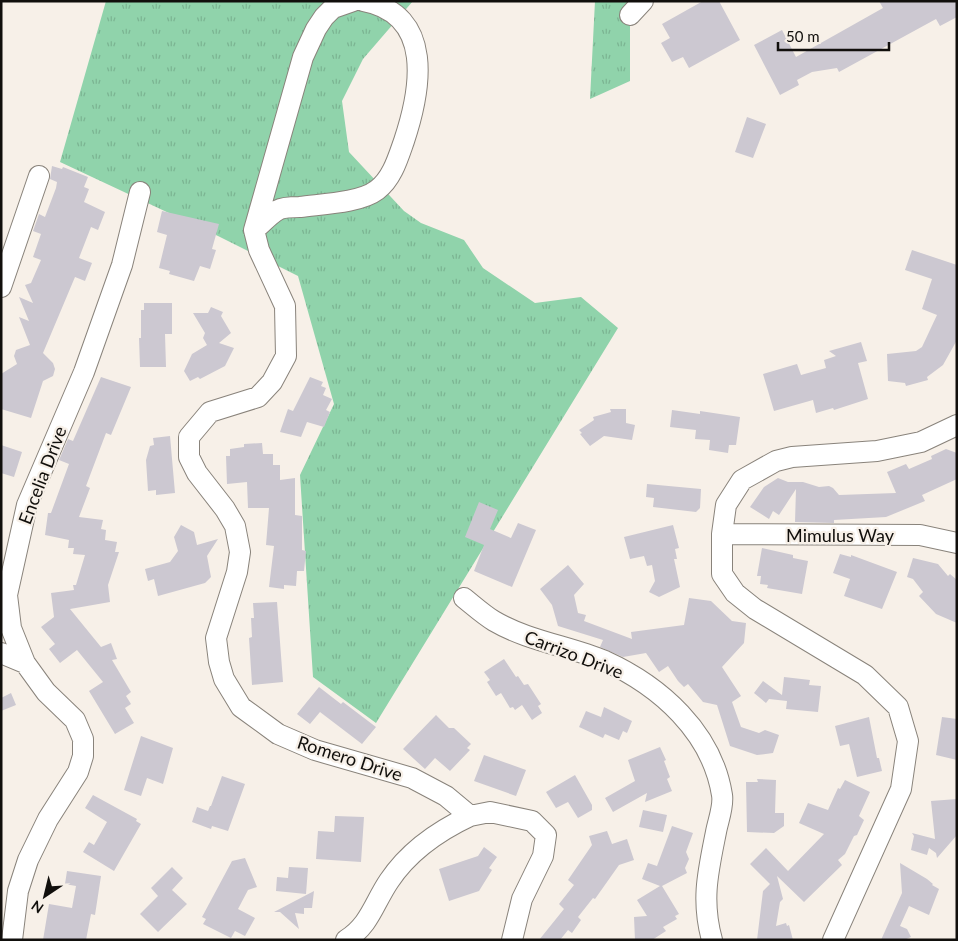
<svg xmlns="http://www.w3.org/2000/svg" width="958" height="941" font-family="Lato,sans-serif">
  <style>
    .grass { fill: url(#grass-tufts) }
    .building { fill: #ccc8d1 }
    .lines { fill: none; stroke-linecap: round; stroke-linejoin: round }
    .minor-casing { stroke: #89837b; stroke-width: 22 }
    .minor { stroke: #fff; stroke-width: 20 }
    .labels { text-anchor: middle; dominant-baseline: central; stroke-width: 4.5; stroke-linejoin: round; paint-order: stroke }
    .street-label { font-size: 18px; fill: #110f0c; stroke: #f7f0e8 }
  </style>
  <defs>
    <pattern id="grass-tufts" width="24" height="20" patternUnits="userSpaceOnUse" patternTransform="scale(1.25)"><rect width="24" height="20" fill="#90d3ab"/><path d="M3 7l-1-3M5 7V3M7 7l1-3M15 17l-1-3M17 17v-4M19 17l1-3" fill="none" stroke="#7bb492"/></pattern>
  </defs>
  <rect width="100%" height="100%" fill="#f7f0e8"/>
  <path class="grass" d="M106 1H413L363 59 342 101 349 152 404 211 421 223 464 240 483 268 535 303 581 297 618 328 376 723 313 677 300 475 334 404 298 276 218 236 60 162Z
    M595 1H640L630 15V81L590 99Z"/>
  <path class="building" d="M703 1H719L740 40 689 68 683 57 672 62 661 43 670 38 662 24Z
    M879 1H957V17L940 26 936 19 839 72 837 68 812 72 797 80 799 85 780 95 754 45 782 30 796 57 883 8Z
    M747 117 766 124 753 158 735 152Z
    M52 166 62 169 63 167 88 177 84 187 89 189 84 202 105 212 98 230 91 227 79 258 92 263 85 281 75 277 43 353 53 363 55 369 53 376 43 381 31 418 1 409V374L17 364 14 356 16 350 30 345 19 317 29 321 19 297 33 303 25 285 31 283 41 260 33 257 41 234 33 231 39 214 45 217 56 188 57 182 50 179Z
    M162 211 219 224 212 249 216 250 210 269 200 266 194 281 169 274 170 271 159 268 167 235 157 232Z
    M912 250 957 265V340L943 365 927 377 928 380 906 386 905 383 888 381 887 354 916 351 922 347 937 315 922 309 932 279 905 270Z
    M144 303H172V334H165L166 367H140L139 338H141V310H144Z
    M211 307 223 312 221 316 231 333 219 343 234 348 225 366 200 379 198 377 190 381 184 371 192 354 207 345 203 338 205 333 193 313H208Z
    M861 342 867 361 858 363 868 399 834 410 833 408 816 413 813 400 774 411 763 374 797 364 801 375 826 368 824 360 836 356 829 351Z
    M101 377 131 387 111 435 106 433 86 486 90 488 79 517 103 520 101 529 106 530 105 540 117 542 115 552H119L108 585 110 602 70 609 101 647 111 643 117 659 112 660 131 692 126 696 131 704 125 708 134 723 115 734 89 691 103 682 77 650 60 663 49 649 55 644 41 627 54 617 51 593 74 590 73 585H76L85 555 73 554 74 548H68L69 540 45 535 48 513H51L69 464 59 460 68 439 73 441Z
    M310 377 323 382 321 386 326 388 323 395 332 399 326 410 330 412 324 427 307 422 301 437 280 432 288 409 293 411Z
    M610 409H626V423L635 425 632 440 604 436 590 446 580 434 582 433 579 430 594 420 593 417 611 412Z
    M672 410 700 414V411L740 417 736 445H729L728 453 709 450 710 440 695 439 696 430 670 427Z
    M170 436 175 493 156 495V490L148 491 146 460 150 446 154 445 153 438Z
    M262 443 263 454H273V465H280V480L295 478V515L302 516V550L306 551 304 571H297L296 586 284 585V589L269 587 274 546 266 545 269 508H248L247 482 227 484 226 456H230V449L244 447V444Z
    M1 445 22 452 14 477 1 473Z
    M946 449 957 453V479L922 495 925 501 886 517 834 520V523L795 522 796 489 779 515 773 511 769 519 750 507 764 487 778 478 788 482H803L819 487 829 486 833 488 839 495 896 493 887 472 906 464 909 469 932 459 931 456Z
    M647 484 701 489 700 508 696 512 653 507 654 498 646 497Z
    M479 502 498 510 490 529 511 538 518 523 536 530 512 587 474 571 484 545 465 537Z
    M181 525 194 532 197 545 218 539 207 556 211 577 205 583 158 596 154 579 148 581 145 569 170 562 178 551 174 537Z
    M673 525 679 548 675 549 677 559H674L680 587 659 597 649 592 655 581 652 565 647 566 644 556 630 559 624 537Z
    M762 548 793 555V558L808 561 802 594 767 588 768 585 760 584 761 576H757Z
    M840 554 851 557V555L897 572 882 609 844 596 850 579 833 573Z
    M913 558 938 564 948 576 950 574 957 580V623L936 614 919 596 923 592 913 579 907 577Z
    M568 565 584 584 574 595 578 613 586 615 584 621 632 639 631 632 684 625 689 598 711 601 732 621 746 623 744 643 722 667 741 696 732 702 741 727 759 733 765 730 779 735 773 753 757 755 730 746 717 705 703 702 688 684 684 687 678 681 668 666 659 672 646 653 623 657 600 647 603 640 558 626 552 605 540 589Z
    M277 602 283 682 252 685 249 638 252 637 251 618H254L253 603Z
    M504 659 516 677 518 676 524 685 528 684 541 704 538 706 542 713 532 720 522 705 515 710 513 707 510 708 501 693 496 696 487 682 490 680 484 672Z
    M784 677 810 680 809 685 821 686 818 712 786 709 787 701 769 699 766 703 754 693 763 681 782 695Z
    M319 687 341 704 343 702 376 727 362 744 320 712 310 724 297 714Z
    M11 693 16 705 1 711V698Z
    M604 707 632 721 627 733 623 731 619 740 605 734 603 738 579 727 586 711 601 717Z
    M436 715 449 728H454L471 744 467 748 470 750 450 771 435 758 425 769 403 749Z
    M869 717 877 758H879L882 771 857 777 849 744 840 746 835 726Z
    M942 717 957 719V760L936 755Z
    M141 736 173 748 163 784 147 778 141 796 124 790Z
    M660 747 666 760 664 761 670 777 667 779 672 791 645 802 647 793 613 812 605 798 635 781 628 760Z
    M484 755 526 770 516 796 474 781Z
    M575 775 592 805V810L578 818 568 802 556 808 546 792Z
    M222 776 245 784 228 831 212 826 211 829 192 822 197 807 208 811 210 806H211Z
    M757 779 776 780 775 813H784V826L774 833 747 832 746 782H758Z
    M845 780 870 792 859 816 864 820 857 835 854 836 845 854 838 860 842 865 804 902 777 876 783 899 780 902 776 926 786 923 787 926 789 925 793 940H757L763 891 770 884 750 864 766 848 788 871 824 834 799 823 808 803 828 810 838 788 840 789Z
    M93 795 137 819 136 821 141 824 114 871 83 852 89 842 94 845 107 822 85 808Z
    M957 799V835L937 858 936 853 929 848 927 855 911 850 914 836 912 833 935 839 931 801Z
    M643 810 667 815 663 832 639 827Z
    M335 816 364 817 361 862 316 859 318 831 334 832Z
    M672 826 693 833 686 852 689 859 685 868 687 873 662 886 679 914 675 916 677 919 663 927 666 931 652 940H635L634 917 647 916 637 900 660 886 642 879 648 863 657 866Z
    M607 831 612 844 627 839 634 860 619 865 595 899 593 898 578 917 581 920 572 933 568 930 560 940H539L564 909 559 904 574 885 568 880 592 845 589 836Z
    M484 847 497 857 489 868 492 870 479 891 449 901 439 869 478 856Z
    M245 858 257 887 248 890 238 909 255 918 245 936 235 931 231 938 203 924 206 919 202 917 232 861Z
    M900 863 927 879 933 884 932 885 939 889 929 915 909 906 900 926 907 929 911 937 904 940H881L902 893Z
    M172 867 183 878 172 890 187 904 158 932 140 914 158 896 151 888Z
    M289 867 308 868 306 894 276 891 277 877 288 878Z
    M67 871 101 876 95 915 91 914 86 940H43L49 904 72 908 76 886 65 884Z
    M314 891 312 908H304V914L295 913 299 929 280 912H274Z"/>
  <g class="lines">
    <g class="minor-casing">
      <path id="minor" d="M353 1 333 8 324 17 316 29 303 57 254 230 259 250 285 306 286 356 272 382 258 397 210 412 189 437V457L197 473 225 509 235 526 240 552 237 572 216 638 219 662 224 679 241 707 278 734 315 750 412 778 446 796 470 816 490 812 532 821 546 835 543 856 522 899 512 940
        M630 15 643 1
        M254 230C262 224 269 215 278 210 283 207 293 207 300 207 321 204 360 203 377 190 392 179 398 158 404 141 421 90 435 14 363 1
        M1 287 39 176
        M722 534 920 535 957 543
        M464 598C474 606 484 615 494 621 528 641 569 646 605 661 660 686 712 732 722 795 724 806 718 821 716 832 708 872 701 900 712 940
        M1 653 25 663
        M12 940 18 891 28 860 48 819 78 772 83 756V739L75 720 46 692 25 663 11 628 7 595 27 505 84 372 122 265 140 192
        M346 940C370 925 374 903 389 881 409 851 438 831 470 816
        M833 940 901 789 908 741 898 707 865 675 755 609 735 593 722 574V534L726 505 742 480 776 461 792 457 877 451 921 442 957 425"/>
    </g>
    <use href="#minor" class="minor"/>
  </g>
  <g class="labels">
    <g class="street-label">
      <text transform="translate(42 475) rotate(-69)">Encelia Drive</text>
      <text x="840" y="535">Mimulus Way</text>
      <text transform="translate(574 654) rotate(21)">Carrizo Drive</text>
      <text transform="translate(350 758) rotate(18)">Romero Drive</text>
    </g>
  </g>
  <rect width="958" height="941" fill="none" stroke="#110f0c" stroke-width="5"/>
  <g transform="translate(45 896) rotate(215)" stroke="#f7f0e8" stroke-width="4" paint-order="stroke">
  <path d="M0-4L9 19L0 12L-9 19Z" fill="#110f0c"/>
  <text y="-8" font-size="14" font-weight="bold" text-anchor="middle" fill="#110f0c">N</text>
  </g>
  <path d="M778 42v8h111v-8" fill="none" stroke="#110f0c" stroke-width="2.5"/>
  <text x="786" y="42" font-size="15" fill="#110f0c" stroke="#f7f0e8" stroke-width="4" paint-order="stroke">50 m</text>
</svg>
